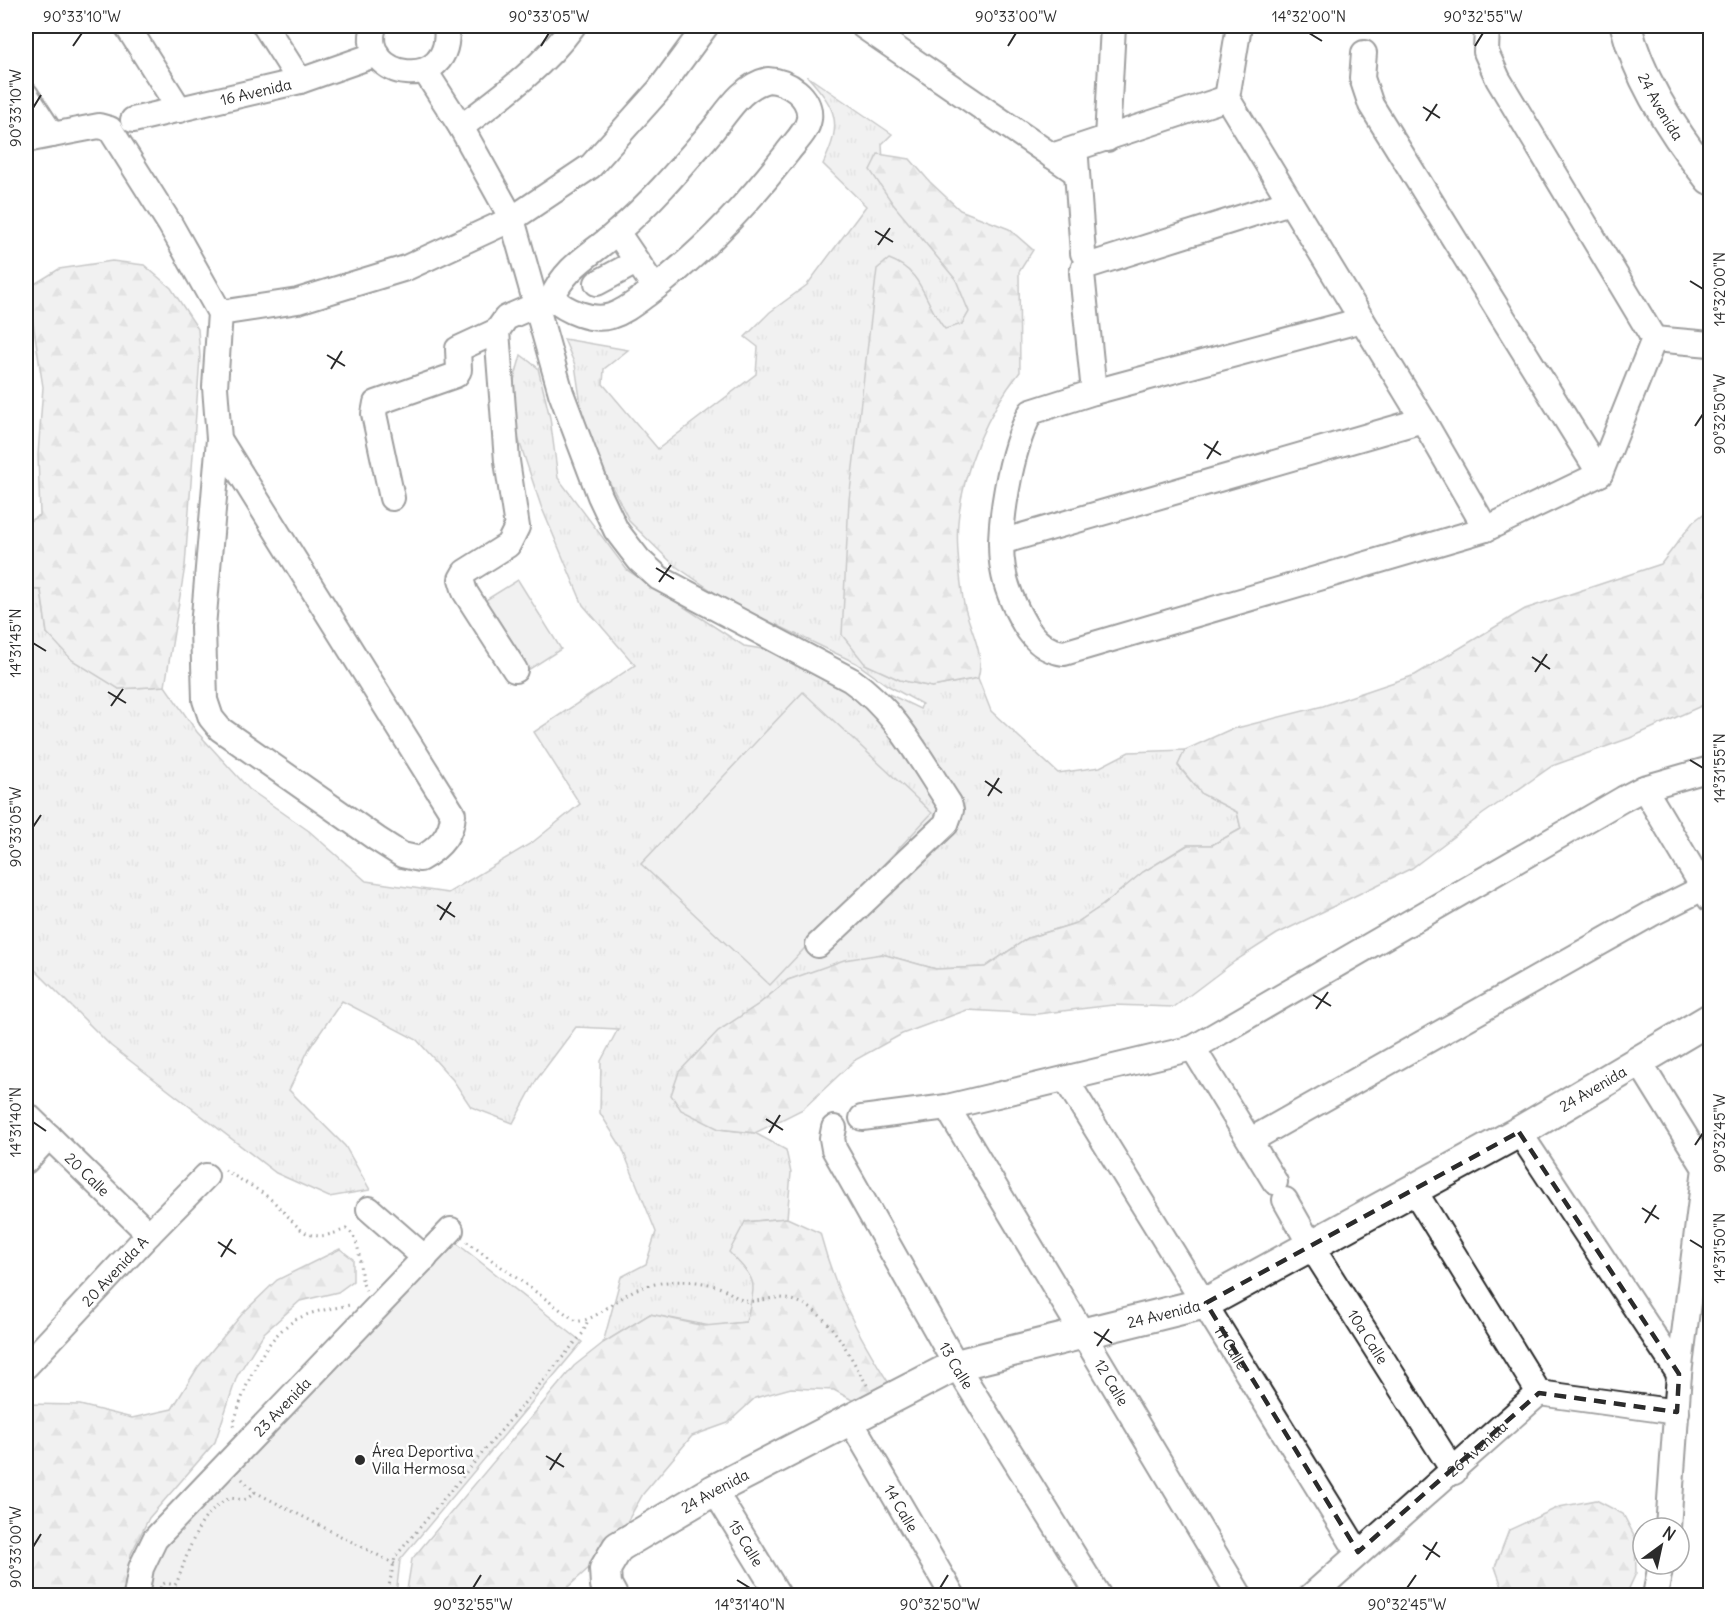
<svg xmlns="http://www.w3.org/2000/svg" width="1736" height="1621" font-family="Delius,sans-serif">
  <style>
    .grass { fill: url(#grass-tufts); stroke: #868686; stroke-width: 1.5 }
    .forest { fill: url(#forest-firs); stroke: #868686; stroke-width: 1.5 }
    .park { fill: #e0e0e0; stroke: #868686; stroke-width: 1.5 }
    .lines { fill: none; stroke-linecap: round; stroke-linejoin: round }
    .minor-casing { stroke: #2b2b2b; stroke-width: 28 }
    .major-casing { stroke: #2b2b2b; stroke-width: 34 }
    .path { stroke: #2b2b2b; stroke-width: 3; stroke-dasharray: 1.5 4.5; stroke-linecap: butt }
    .minor { stroke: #fff; stroke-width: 24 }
    .major { stroke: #fff; stroke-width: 30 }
    .marked { fill: none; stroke: #2b2b2b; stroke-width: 4.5; stroke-dasharray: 12 8; stroke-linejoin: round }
    .ticks { fill: none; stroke: #2b2b2b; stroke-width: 2 }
    .poi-dot { fill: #2b2b2b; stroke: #fff; stroke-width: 2 }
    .labels { text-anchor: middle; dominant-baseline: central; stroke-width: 5; stroke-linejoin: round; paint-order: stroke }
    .street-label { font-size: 15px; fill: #2b2b2b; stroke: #fff }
    .poi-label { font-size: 15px; fill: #2b2b2b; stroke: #fff; text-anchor: start }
    .neatline { fill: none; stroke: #2b2b2b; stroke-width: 2 }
    .ticks-label { font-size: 15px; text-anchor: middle; fill: #2b2b2b }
  </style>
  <defs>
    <pattern id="grass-tufts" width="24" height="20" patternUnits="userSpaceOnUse" patternTransform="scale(1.5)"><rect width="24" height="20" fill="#e0e0e0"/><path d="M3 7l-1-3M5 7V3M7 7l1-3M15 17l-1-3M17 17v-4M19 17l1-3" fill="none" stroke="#c0c0c0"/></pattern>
    <pattern id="forest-firs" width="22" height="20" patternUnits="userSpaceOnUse" patternTransform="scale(1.5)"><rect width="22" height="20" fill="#e0e0e0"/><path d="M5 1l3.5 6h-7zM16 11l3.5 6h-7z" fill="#c0c0c0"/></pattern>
  </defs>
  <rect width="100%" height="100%" fill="#fff"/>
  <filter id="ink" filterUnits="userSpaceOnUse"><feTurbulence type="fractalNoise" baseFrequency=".0167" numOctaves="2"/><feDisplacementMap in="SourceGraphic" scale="12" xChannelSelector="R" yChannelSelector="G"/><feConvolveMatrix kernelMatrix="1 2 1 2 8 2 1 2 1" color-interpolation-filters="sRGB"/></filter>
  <g filter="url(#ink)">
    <path class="grass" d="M807 76 892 134 882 144 883 162 978 311 865 664 900 680 932 687 978 678 991 711 1058 773 1100 767 1129 752 1185 750 1178 766 1202 794 1237 812 1241 829 1212 845H1187L1143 872 1103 905 1076 923 1028 938 985 967 936 969 882 954 788 980 759 1004 719 1129 755 1133 786 1150 791 1173 787 1218 745 1222 755 1287 746 1322 710 1326 650 1314 603 1343 621 1277 646 1264 656 1232 622 1148 600 1113 601 1061 618 1029 576 1027 537 1079 513 1123 471 1107 453 1080 417 1040 342 1001 309 1049 289 1090 345 1146 370 1190 329 1197 276 1173 111 1046 26 961V589L41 590 47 633 119 689 165 686 197 732 249 789 309 831 366 881 448 893 533 842 580 804 534 732 635 665 583 605 541 506 507 405 521 355 538 368 550 418 558 478 627 570 744 646 812 657 920 709 922 704 887 685 856 663 727 601 674 565 630 522 608 479 583 418 575 365 564 339 628 350 604 369 603 384 658 449 756 374 758 347 745 337 770 312 807 285 866 206 823 164C843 123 837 109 807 76Z"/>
    <path class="forest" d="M878 154 910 159 930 182 960 210 1009 229 1033 250 1019 272 1020 372C987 412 963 469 958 522 956 543 960 578 963 599 967 626 986 651 978 678L932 687 900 680 865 664 842 635 849 500 877 269 889 259C925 272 923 303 945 329L962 324 969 312 956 280 893 204 870 170Z
      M112 261 144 265 171 288 198 329 200 357 185 566 165 686 119 689 72 660 47 633 41 590 26 589V523L40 515 38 455 43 387 31 310 33 285 59 269Z
      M1710 509V702L1630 738 1552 766 1483 814 1412 868 1277 934 1235 961 1174 1007 1113 1005 1037 1014 967 1010 902 1034 855 1060 803 1109 755 1133 719 1129 681 1110 671 1095 679 1072 718 1031 759 1004 788 980 844 960 882 954 936 969 985 967 1028 938 1076 923 1103 905 1143 872 1188 845H1212L1241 829 1237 812 1202 794 1178 765 1185 750 1229 730 1323 706 1415 675 1525 609 1661 564 1693 522Z
      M787 1218 820 1233C836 1293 857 1333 890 1385L859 1404 834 1390 791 1388 755 1398 728 1423 692 1436 643 1494 627 1522 590 1567 559 1595 406 1596 412 1559 574 1366 603 1343 650 1314 704 1326 746 1322C756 1281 759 1283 729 1252L745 1222Z
      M340 1249 353 1259V1281L338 1292 300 1301 264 1333 237 1376 215 1442 149 1518 131 1554 125 1595 26 1596V1404L80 1405 132 1418 172 1409 198 1367 243 1313 277 1280Z
      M1596 1500 1623 1514 1635 1537 1636 1573 1626 1595H1505L1495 1567 1509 1530 1559 1507Z"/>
    <path class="park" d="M518 580 561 649 525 672 481 603Z
      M803 692 932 813 770 985 641 864Z
      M450 1238 582 1342 400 1560 396 1595 143 1596 161 1541Z"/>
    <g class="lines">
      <g class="minor-casing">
        <g id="minor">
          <path d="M127 26 180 110"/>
          <path d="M265 26 300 81"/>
          <path d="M374 26C357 80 455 95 446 26"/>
          <path d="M863 26 1077 173"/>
          <path d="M1239 26 1227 98 1423 420 1486 529"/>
          <path d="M1487 26 1486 52 1498 79 1654 339"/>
          <path d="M1364 53 1362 78 1371 105 1600 474"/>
          <path d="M425 71 461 127 512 219 561 393 600 496 616 530 639 560 659 578 851 680C895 710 920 759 949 803L951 810 946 824 818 945"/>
          <path d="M768 80C787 81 812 96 809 119 807 132 794 143 787 153 746 206 700 255 646 295 635 303 624 312 611 316 592 322 566 311 552 298 566 265 593 254 618 231 653 201 682 166 712 131 728 111 742 86 768 80Z"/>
          <path d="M26 95 52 135"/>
          <path id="s1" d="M133 120 300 81 377 54"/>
          <path d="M461 127C501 97 544 66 573 26"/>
          <path d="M1107 139 1113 26"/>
          <path d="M26 140 99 126 110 129 170 224 220 313 215 387 219 439 203 627 205 700 211 718 220 729 377 839 402 855 420 859C438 849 452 836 453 814L219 439"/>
          <path d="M1052 156 1227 98"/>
          <path d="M1076 159 1083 253"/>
          <path d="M617 232 655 288"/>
          <path d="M597 283 636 262"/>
          <path d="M220 313 298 301 406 268 512 219 591 166 659 90 706 26"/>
          <path d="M1362 320 1094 392 1031 412C1011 448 996 529 1003 569 1006 588 1015 608 1025 625 1034 640 1045 651 1064 653L1486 529 1600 474 1654 339"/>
          <path d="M1654 339 1710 344"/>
          <path d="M1094 392 1082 273 1084 267 1290 202"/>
          <path d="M392 498 374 414 376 403 456 375 459 370 458 349 497 331"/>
          <path d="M1001 542 1423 420"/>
          <path d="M515 670 465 592 461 579 465 572 508 545 517 527 507 461 497 331 506 318 550 299"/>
          <path d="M1644 788 1710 899"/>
          <path d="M1193 1048 1275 1182"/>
          <path d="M1638 1060 1705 1168 1679 1374 1668 1528"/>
          <path id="s2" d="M1066 1080 1358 1552"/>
          <path id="s3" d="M947 1107 1240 1596"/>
          <path id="s4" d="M26 1114 149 1234"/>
          <path d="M862 1118 947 1107 1193 1048 1623 799 1644 788 1710 769"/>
          <path id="s5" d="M834 1128 832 1138 834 1149 956 1365 1099 1596"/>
          <path d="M1519 1132 1679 1374"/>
          <path d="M1251 1140 1651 914 1703 888"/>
          <path d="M26 1161 49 1136"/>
          <path d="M1414 1190 1539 1393"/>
          <path id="s6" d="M1285 1200 1311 1246 1454 1472"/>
          <path d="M369 1209 425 1258"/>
          <path id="s7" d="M26 1366 149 1234 206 1176"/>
          <path id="s8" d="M850 1420 953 1596"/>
          <path id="s9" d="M714 1490 779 1596"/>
          <path id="s10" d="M136 1596 141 1568 155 1539 451 1230"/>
          <path id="s11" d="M1311 1596 1539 1393 1677 1412"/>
          <path d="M1655 1596 1661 1564"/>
        </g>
      </g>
      <g class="major-casing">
        <g id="major">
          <path id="s12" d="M1626 26C1639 80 1676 136 1710 179"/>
          <path id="s13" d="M612 1596 606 1585 605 1569 618 1547 714 1490 956 1365 1206 1303 1519 1132 1710 1019"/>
        </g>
      </g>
      <path class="path" d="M225 1170C241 1181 262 1190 276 1204 302 1229 304 1246 346 1229 365 1240 356 1273 366 1291
        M467 1242 576 1321C595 1323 620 1294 640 1288 664 1280 697 1278 721 1288 729 1291 737 1299 745 1301 756 1303 769 1297 781 1298 827 1302 846 1351 867 1385
        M233 1426C243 1391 260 1343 292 1322 309 1311 330 1309 350 1305
        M242 1479 255 1492 395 1564
        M159 1594 161 1585 165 1583 175 1585 177 1582C188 1554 198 1512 228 1499 234 1497 241 1501 247 1499L255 1492
        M387 1596 395 1557 583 1333 588 1320"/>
      <use href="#minor" class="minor"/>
      <use href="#major" class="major"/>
    </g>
  </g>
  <path d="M0 0H1736V1621H0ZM1519 1132 1679 1374 1677 1412 1539 1393 1358 1552 1206 1303Z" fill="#fff" fill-opacity=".55" fill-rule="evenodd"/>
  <path class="marked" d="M1519 1132 1679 1374 1677 1412 1539 1393 1358 1552 1206 1303Z"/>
  <path class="ticks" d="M1309 33 1322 41M73 46 82 33M541 46 549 33M1008 46 1016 33M1475 46 1483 33M1423 107 1440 118M33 108 41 95M1426 121 1437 104M875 231 893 242M878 245 890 228M1690 281 1703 289M327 355 345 366M331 369 342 351M1695 426 1703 414M1204 444 1221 455M1207 459 1218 441M656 568 674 579M659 582 671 565M33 643 46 651M1532 657 1550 669M1535 672 1547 654M108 692 126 703M111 706 123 689M1690 760 1703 768M985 781 1002 793M988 796 999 778M33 827 41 815M437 905 455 917M440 920 451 902M1313 995 1331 1006M1316 1009 1328 992M766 1119 783 1130M33 1122 46 1131M769 1133 780 1115M1695 1145 1703 1133M1642 1208 1659 1219M1645 1223 1656 1205M1690 1240 1703 1248M218 1242 236 1254M221 1257 232 1239M1094 1332 1112 1343M1097 1346 1109 1329M546 1456 564 1467M550 1470 561 1453M1423 1545 1440 1557M33 1547 41 1534M1426 1560 1437 1542M737 1580 750 1588M473 1588 481 1575M940 1588 948 1575M1407 1588 1416 1575"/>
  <circle class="poi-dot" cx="360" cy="1460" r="6"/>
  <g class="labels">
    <g class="street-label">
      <text stroke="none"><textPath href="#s1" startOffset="126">16 Avenida</textPath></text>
      <text stroke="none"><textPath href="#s12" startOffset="88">24 Avenida</textPath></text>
      <text stroke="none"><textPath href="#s13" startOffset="1138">24 Avenida</textPath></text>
      <text stroke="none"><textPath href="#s4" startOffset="86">20 Calle</textPath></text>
      <text stroke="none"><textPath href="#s7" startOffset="130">20 Avenida A</textPath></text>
      <text stroke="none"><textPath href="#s13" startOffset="652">24 Avenida</textPath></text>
      <text stroke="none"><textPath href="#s6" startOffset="160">10a Calle</textPath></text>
      <text stroke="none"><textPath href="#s2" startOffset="314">11 Calle</textPath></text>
      <text stroke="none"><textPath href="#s5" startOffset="270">13 Calle</textPath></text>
      <text stroke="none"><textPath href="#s3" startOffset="321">12 Calle</textPath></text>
      <text stroke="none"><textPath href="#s10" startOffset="244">23 Avenida</textPath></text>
      <text stroke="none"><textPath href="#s11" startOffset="222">26 Avenida</textPath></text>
      <text stroke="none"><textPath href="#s13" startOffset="166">24 Avenida</textPath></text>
      <text stroke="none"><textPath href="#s8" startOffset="102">14 Calle</textPath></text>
      <text stroke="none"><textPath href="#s9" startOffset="62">15 Calle</textPath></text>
    </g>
    <g class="poi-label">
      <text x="372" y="1451">Área Deportiva<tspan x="372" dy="17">Villa Hermosa</tspan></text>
    </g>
  </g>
  <rect width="1736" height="1621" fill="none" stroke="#fff" stroke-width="66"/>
  <g transform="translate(1661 1546) rotate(33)"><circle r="28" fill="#ffffff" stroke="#aaaaaa" stroke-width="1.5"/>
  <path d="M0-4.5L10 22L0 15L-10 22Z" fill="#2b2b2b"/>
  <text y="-9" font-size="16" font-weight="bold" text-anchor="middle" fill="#2b2b2b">N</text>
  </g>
  <rect x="33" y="33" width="1670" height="1555" class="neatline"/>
  <g class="ticks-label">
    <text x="82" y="22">90°33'10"W</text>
    <text x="549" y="22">90°33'05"W</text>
    <text x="1016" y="22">90°33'00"W</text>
    <text x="1309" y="22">14°32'00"N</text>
    <text x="1483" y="22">90°32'55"W</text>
    <text transform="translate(16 108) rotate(-90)" y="5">90°33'10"W</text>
    <text transform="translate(1720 289) rotate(-90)" y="5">14°32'00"N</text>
    <text transform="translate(1720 414) rotate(-90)" y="5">90°32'50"W</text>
    <text transform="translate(16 643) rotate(-90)" y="5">14°31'45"N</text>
    <text transform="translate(1720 768) rotate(-90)" y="5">14°31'55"N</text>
    <text transform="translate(16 827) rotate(-90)" y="5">90°33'05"W</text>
    <text transform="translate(16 1122) rotate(-90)" y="5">14°31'40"N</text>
    <text transform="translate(1720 1133) rotate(-90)" y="5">90°32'45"W</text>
    <text transform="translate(1720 1248) rotate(-90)" y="5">14°31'50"N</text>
    <text transform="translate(16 1547) rotate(-90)" y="5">90°33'00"W</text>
    <text x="473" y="1610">90°32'55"W</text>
    <text x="750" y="1610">14°31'40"N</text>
    <text x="940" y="1610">90°32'50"W</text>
    <text x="1407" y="1610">90°32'45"W</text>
  </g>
</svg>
